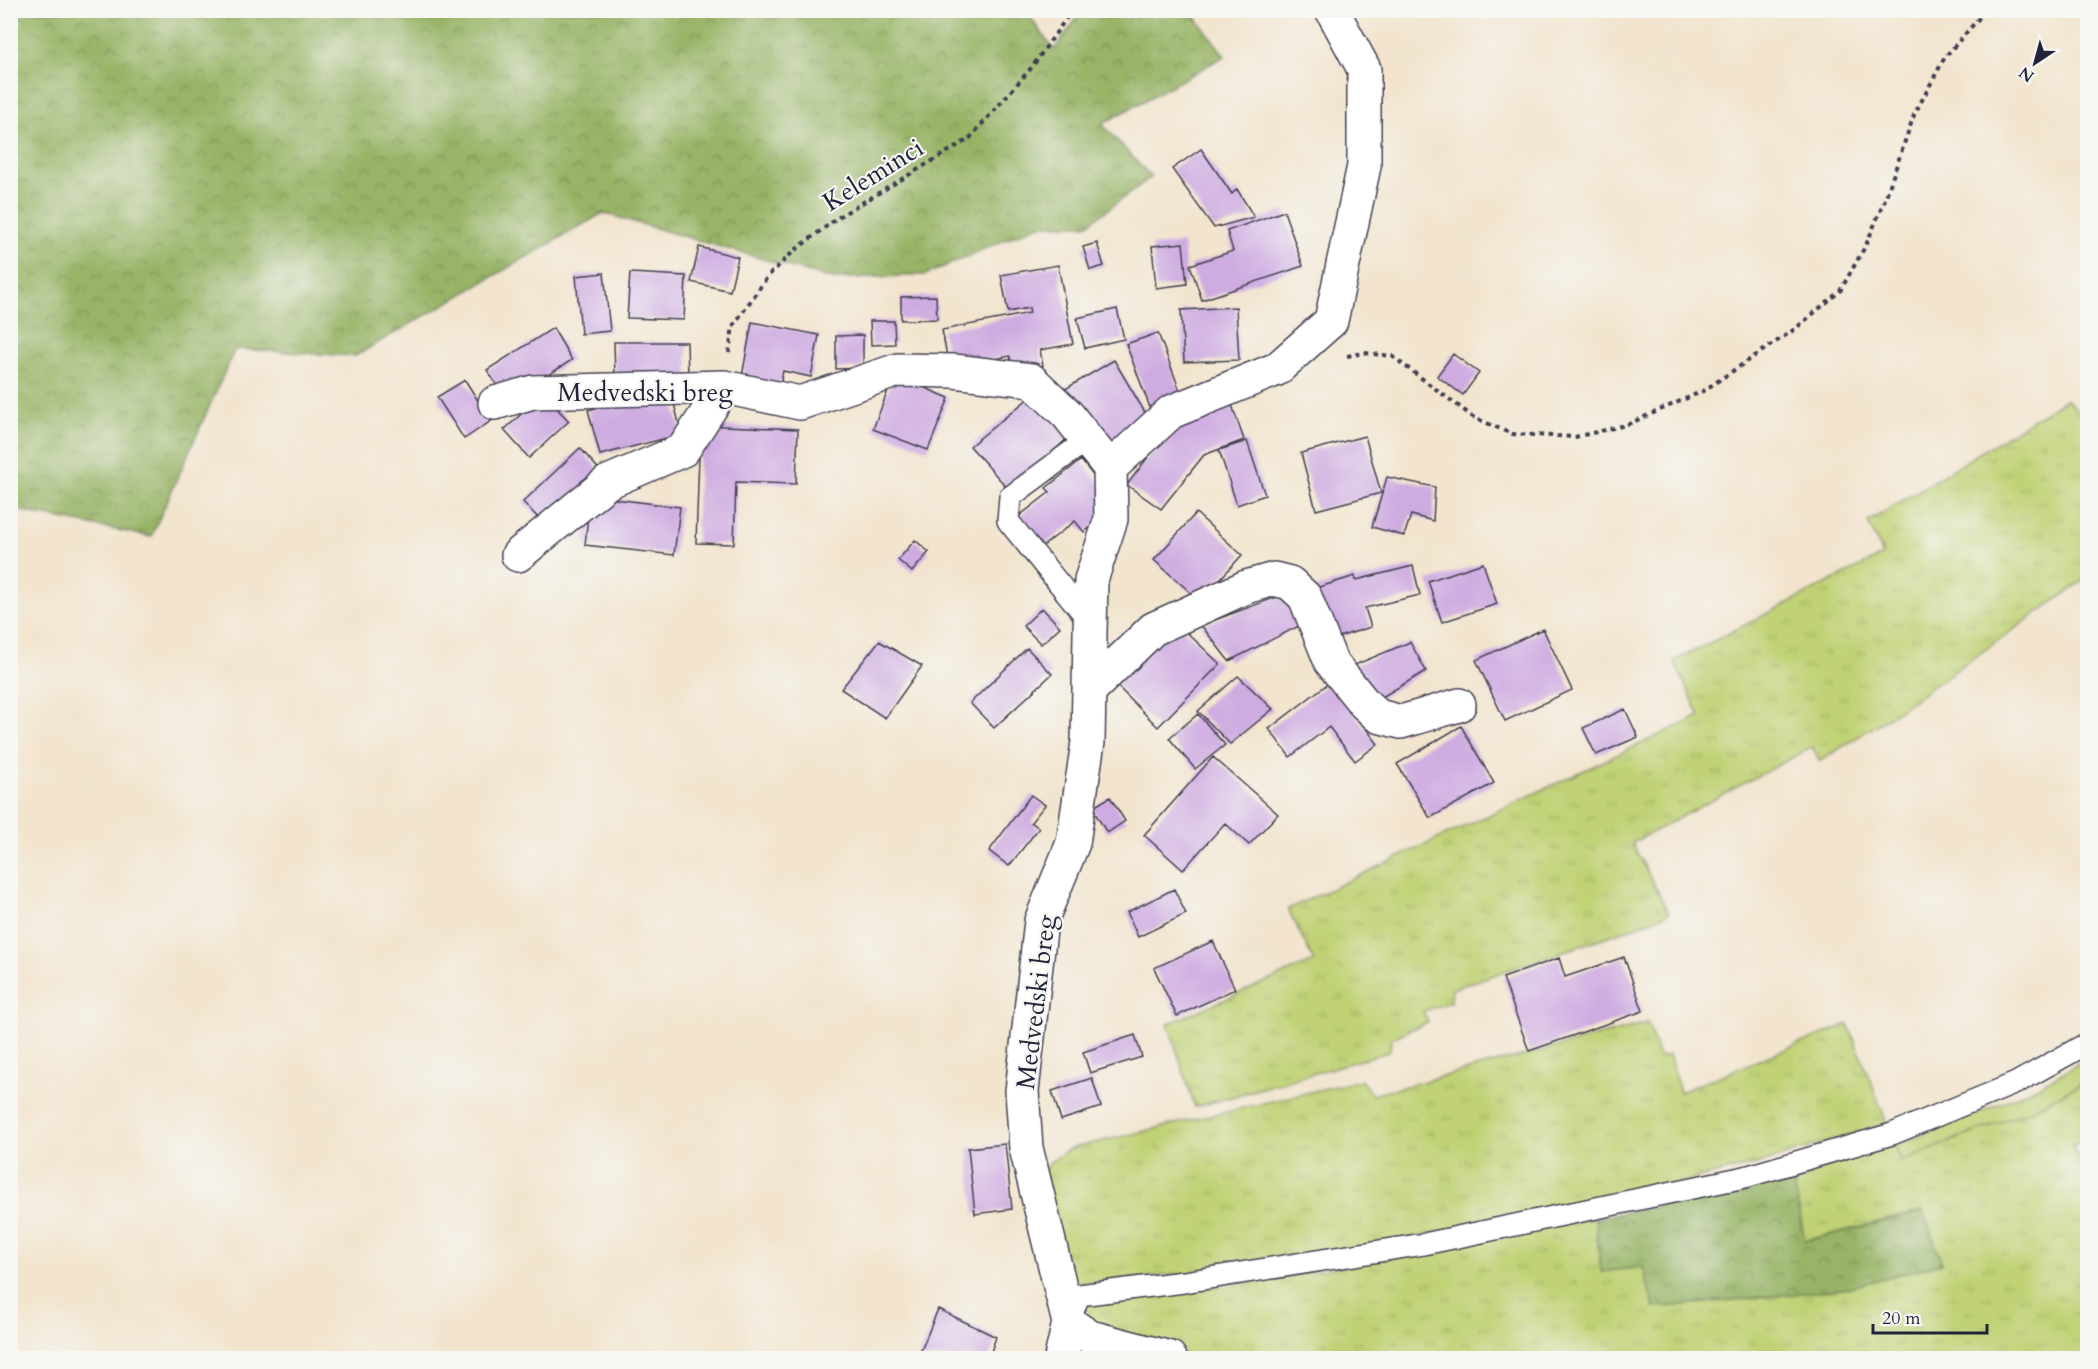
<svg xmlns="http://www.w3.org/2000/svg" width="2098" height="1369" font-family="Cardo,serif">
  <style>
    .grass { fill: url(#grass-tufts); stroke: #717a58; stroke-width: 1.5 }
    .forest { fill: url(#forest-crowns); stroke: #5d6b50; stroke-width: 1.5 }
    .garden { fill: #c0d274; stroke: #717a58; stroke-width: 1.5 }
    .building { fill: #ceabe1 }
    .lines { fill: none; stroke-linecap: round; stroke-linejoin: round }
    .service-casing { stroke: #413f51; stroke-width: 24 }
    .minor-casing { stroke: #413f51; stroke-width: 36 }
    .path { stroke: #413f51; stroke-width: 4; stroke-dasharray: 4.5 4.5; stroke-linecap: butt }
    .service { stroke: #fff; stroke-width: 21 }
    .minor { stroke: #fff; stroke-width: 33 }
    .labels { text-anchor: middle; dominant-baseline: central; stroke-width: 4.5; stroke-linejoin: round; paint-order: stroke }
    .street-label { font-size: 26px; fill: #22223b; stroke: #f6f6f2 }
  </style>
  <defs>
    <pattern id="grass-tufts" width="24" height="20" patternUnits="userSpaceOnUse" patternTransform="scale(1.5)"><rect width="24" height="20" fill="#c0d274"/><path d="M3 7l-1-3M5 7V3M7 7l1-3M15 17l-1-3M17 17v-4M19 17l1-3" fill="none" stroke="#a5b465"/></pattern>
    <pattern id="forest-crowns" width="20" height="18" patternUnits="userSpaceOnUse" patternTransform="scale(1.5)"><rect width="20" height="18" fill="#98b466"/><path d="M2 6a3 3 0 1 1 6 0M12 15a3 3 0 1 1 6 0" fill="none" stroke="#7c9255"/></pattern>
  </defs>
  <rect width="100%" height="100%" fill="#f6f6f2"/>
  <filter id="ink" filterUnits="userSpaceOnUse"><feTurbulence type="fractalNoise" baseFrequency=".0167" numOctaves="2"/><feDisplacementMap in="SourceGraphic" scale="12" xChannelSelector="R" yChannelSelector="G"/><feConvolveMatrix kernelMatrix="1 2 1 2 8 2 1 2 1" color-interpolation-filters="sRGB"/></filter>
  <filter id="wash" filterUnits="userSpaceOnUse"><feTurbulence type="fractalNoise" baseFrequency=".008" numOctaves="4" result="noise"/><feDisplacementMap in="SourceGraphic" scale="24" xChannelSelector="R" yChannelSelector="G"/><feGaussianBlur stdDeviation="1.35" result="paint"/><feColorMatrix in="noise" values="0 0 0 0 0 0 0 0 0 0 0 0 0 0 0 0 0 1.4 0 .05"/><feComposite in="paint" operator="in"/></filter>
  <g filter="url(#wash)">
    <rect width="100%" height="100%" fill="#f2e4cd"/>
    <path class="grass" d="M2066 399 2087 419V578L1891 716 1820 761 1812 747 1632 843 1669 913 1641 925 1452 989 1451 1002 1423 1011 1428 1022 1392 1038 1389 1052 1195 1107 1168 1024 1314 961 1288 909 1700 716 1674 661 1883 555 1868 522Z
      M1648 1023 1659 1057 1669 1055 1680 1092 1848 1024 1887 1123 1764 1162 1669 1185 1385 1243 1204 1272 1073 1284 1042 1174 1049 1163 1069 1149 1361 1080 1372 1095Z
      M2087 1080V1139L2072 1145 2087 1179V1358H1206L1120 1339 1082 1313 1088 1302 1104 1299 1263 1281 1595 1218 1643 1267 1654 1308 1923 1211 1804 1241 1792 1173 1895 1145 1901 1161 2031 1110Z"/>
    <path class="forest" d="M1026 11 1054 50 1082 11H1191L1225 56 1102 124 1151 177 1087 225H1039L925 275 832 279 603 213 355 356 235 349 151 537 11 509V11Z
      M1792 1173 1805 1241 1923 1211 1942 1263 1843 1289 1654 1308 1643 1267 1601 1272 1595 1218 1724 1193Z"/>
    <path class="garden" d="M2087 1058V1080L2031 1110 1901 1161 1895 1145C1961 1120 2028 1096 2087 1058Z"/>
    <g id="blocks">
      <path class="building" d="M1201 149 1232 194 1237 189 1254 217 1214 228 1172 169Z
        M1284 211 1303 266 1202 300 1190 265 1233 251 1227 231Z
        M1097 243 1104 266 1090 270 1083 247Z
        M1183 243 1187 284 1156 288 1152 246Z
        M699 247 738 257 730 291 691 282Z
        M1058 265 1073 344 1040 350 1043 366 1013 371 1010 356 949 367 942 330 1030 313 1029 308 1008 312 1001 275Z
        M604 273 610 331 581 334 576 276Z
        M630 273 686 276 684 320 627 318Z
        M936 296 937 319 901 320V297Z
        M1236 307 1239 360 1184 362 1181 310Z
        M1117 309 1124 339 1085 348 1077 318Z
        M870 321H894L895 344 871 345Z
        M752 322 819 335 811 377 783 371 779 390 741 382Z
        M553 328 572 360 507 401 487 370Z
        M1158 333 1184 401 1152 413 1126 344Z
        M863 335V368L836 369V336Z
        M614 342H687L688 377 615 378Z
        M1453 354 1479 373 1463 395 1437 376Z
        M1114 360 1150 421 1098 451 1062 391Z
        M894 375 949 398 928 450 873 429Z
        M465 380 491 421 464 439 437 397Z
        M670 389 682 434 600 455 588 410Z
        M543 394 569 421 529 458 504 430Z
        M1029 398 1072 434 1010 491 970 446Z
        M1231 402 1244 440 1204 455 1161 509 1127 485 1172 425Z
        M700 425 798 429 796 484 736 482 734 544 696 543Z
        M1365 436 1381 493 1316 510 1301 453Z
        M1247 441 1265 495 1237 505 1219 450Z
        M580 448 603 474 546 526 523 502Z
        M1081 460 1105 491 1108 514 1084 532 1075 521 1038 550 1014 520 1050 492 1046 488Z
        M1387 477 1435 487 1433 521 1411 515 1404 536 1372 527Z
        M590 496 680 507 674 555 585 545Z
        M1196 513 1242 555 1200 601 1154 560Z
        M915 540 929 552 912 572 898 560Z
        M1483 563 1497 604 1442 622 1428 581Z
        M1413 566 1420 595 1365 608 1371 627 1329 640 1313 589 1355 576 1356 580Z
        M1285 594 1301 625 1229 661 1201 625Z
        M1042 608 1060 627 1041 644 1023 626Z
        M1177 623 1220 664 1158 727 1116 685Z
        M1543 629 1572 690 1505 721 1476 660Z
        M879 641 922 666 885 718 841 689Z
        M1410 642 1426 671 1372 703 1352 666Z
        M1027 648 1052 674 994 728 970 703Z
        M1238 676 1273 709 1230 744 1198 711Z
        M1330 682 1378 744 1355 761 1329 727 1290 757 1269 729Z
        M1625 709 1638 737 1596 755 1583 728Z
        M1198 714 1225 745 1195 769 1169 738Z
        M1461 726 1494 783 1430 818 1397 764Z
        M1213 757 1278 814 1249 845 1225 823 1183 870 1144 835Z
        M1031 795 1045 805 1031 822 1039 828 1009 866 989 851Z
        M1110 797 1125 821 1107 833 1092 808Z
        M1174 889 1186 914 1138 937 1127 912Z
        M1213 941 1235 989 1177 1016 1154 968Z
        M1624 957 1643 1011 1529 1051 1503 978 1559 958 1565 977Z
        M1135 1035 1142 1057 1090 1073 1083 1052Z
        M1092 1078 1101 1107 1061 1120 1052 1091Z
        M1005 1144 1012 1209 975 1214 968 1148Z
        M938 1309 996 1337 989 1358H918Z"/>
    </g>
  </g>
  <g filter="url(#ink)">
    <use href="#blocks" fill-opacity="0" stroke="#413f51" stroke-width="1.5"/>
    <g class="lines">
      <g class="service-casing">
        <path id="service" d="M1088 439 1010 497 1008 521 1091 623
          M1070 1320 1079 1295 1184 1282 1424 1244 1745 1177 1892 1134 2016 1083 2088 1043"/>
      </g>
      <g class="minor-casing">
        <path id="minor" d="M495 403 533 392 724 387 800 403 898 370 954 371 1031 380 1067 414 1110 468
          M518 555 608 482 683 450 724 387
          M1090 690 1153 629 1246 587 1274 579 1290 583 1305 597 1331 662 1364 703 1378 716 1401 722 1459 705
          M1069 1323 1026 1148 1022 1091 1041 921 1073 843 1088 742 1091 580 1111 519 1110 468 1171 412 1277 369 1331 321 1364 166V69L1332 10
          M1061 1358 1069 1323 1090 1337 1170 1358"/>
      </g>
      <path class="path" d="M729 353 733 326 768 276 794 251 840 216 969 139 1032 67 1072 10
        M1347 356 1365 353 1392 356 1473 417 1512 434 1575 437 1626 425 1703 391 1795 329 1840 291 1866 245 1884 202 1914 115 1945 57 1986 10"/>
      <use href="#service" class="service"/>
      <use href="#minor" class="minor"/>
    </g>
  </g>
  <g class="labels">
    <g class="street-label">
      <text transform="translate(873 175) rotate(-32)">Keleminci</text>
      <text x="645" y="392">Medvedski breg</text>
      <text transform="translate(1036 1002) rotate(-83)">Medvedski breg</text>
    </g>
  </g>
  <rect width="2098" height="1369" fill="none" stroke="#f6f6f2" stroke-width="36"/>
  <g transform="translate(2035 63) rotate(216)" stroke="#f6f6f2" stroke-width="4.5" paint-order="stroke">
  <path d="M0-4.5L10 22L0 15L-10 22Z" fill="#22223b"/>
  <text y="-9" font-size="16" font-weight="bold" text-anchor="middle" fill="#22223b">N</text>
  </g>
  <path d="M1873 1324v9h114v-9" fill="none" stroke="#22223b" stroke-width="3"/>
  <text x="1882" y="1324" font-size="18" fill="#22223b" stroke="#f6f6f2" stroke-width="4.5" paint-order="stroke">20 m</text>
</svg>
